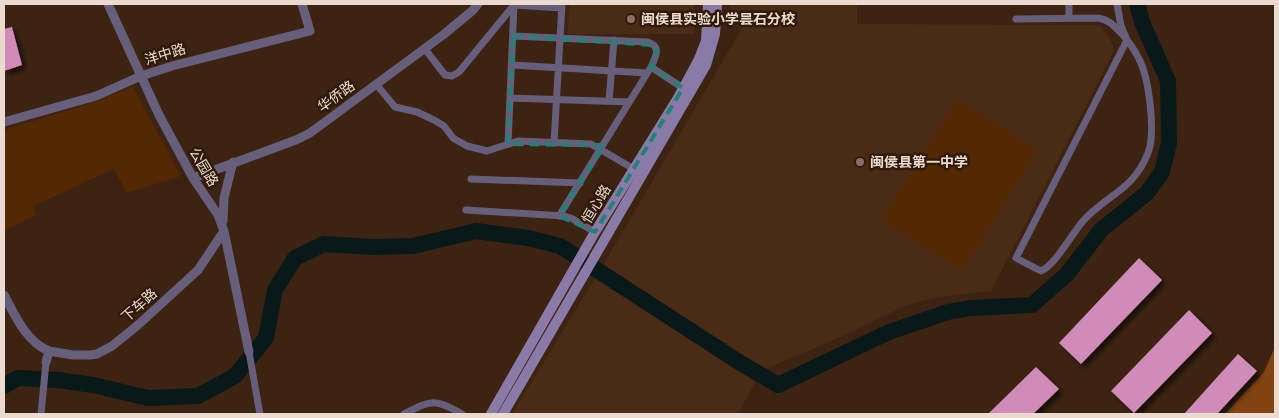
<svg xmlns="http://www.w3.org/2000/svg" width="1279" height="418" font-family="Arial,'Noto Sans SC',sans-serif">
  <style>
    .built { fill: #4a2b15 }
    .green { fill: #552804 }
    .forest { fill: #814312 }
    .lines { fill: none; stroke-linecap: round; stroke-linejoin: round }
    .river { stroke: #091819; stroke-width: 16 }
    .building { fill: #d08bb9; filter: url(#shadow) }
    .minor { stroke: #675e7b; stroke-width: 7 }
    .tertiary { stroke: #675e7b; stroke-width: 9 }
    .secondary { stroke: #897aa8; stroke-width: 10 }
    .marked { fill: none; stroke: #258078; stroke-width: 4; stroke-dasharray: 10 6; stroke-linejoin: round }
    .education-dot { fill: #8d6e63; stroke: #321a08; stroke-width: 2 }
    .labels { text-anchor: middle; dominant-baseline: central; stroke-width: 5; stroke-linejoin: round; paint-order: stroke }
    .poi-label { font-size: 14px; font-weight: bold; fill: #ebdacf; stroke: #321a08; text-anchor: start }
    .street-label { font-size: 14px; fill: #ebdacf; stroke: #321a08 }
  </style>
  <defs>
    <filter id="shadow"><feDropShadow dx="4" dy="4" stdDeviation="2.5" flood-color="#0009"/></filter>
  </defs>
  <rect width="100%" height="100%" fill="#3d2412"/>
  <path class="built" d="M569 4H695L694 34H568Z
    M731 4H857V24L1095 25 1101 27 1109 37 1113 46V53L991 291 938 297 907 305 841 337 761 371 738 414H512L599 272 745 23 730 25Z"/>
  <path class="green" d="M133 87 181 176 127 193 114 169 33 206 36 215 4 231V130L89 104Z
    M957 100 1037 150 962 270 882 220Z"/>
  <path class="forest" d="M1275 347V414H1225L1264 372Z"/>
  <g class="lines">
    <path class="river" d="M4 386 18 378 58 380 93 385 148 398 198 396 235 376 266 338 275 290 295 258 324 244 374 247 413 246 476 231 528 238 560 246 739 362 778 385 889 332 948 312 970 308 1032 305 1067 274 1101 230 1147 193 1162 172 1169 143 1168 81 1142 22 1137 4"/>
  </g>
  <path class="building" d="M12 27 22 65 4 71V29Z
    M1139 258 1162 280 1081 364 1059 343Z
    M1189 310 1212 333 1134 413 1111 391Z
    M1238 354 1257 371 1217 414H1184Z
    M1036 367 1059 389 1033 414H988Z"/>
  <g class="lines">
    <path class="minor" d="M1069 18V4
      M1016 19 1097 18C1109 19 1114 26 1122 34 1129 42 1135 50 1139 59 1149 78 1156 133 1148 153 1133 191 1107 194 1083 221 1072 234 1055 265 1041 271L1016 258 1127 40 1121 26 1117 4
      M513 36 647 42C662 46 656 56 651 67L559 216
      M425 49 445 75 452 76 459 72 514 5 562 8
      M512 65 647 73
      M651 67 683 88
      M376 84 395 107 417 112 434 120 444 126 453 138 467 146 487 151 518 141 591 144 634 169
      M510 98 629 102
      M609 101 614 40
      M554 143 562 4
      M508 144 514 4
      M471 179 580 183
      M466 210 564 216 571 218 595 232
      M249 352 260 414
      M41 414 46 362
      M404 414C432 400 434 398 462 414"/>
    <path class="tertiary" d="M108 4 159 115 193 178 218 215 224 231 249 352
      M4 122 96 96 141 76 172 66 310 31 302 4
      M193 178 296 140 310 133 443 35 472 11 478 4
      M223 221 224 198 233 162
      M4 295C15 315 26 342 49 351L46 362
      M49 351 73 355H90L97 354 112 346 138 325 198 270 224 231"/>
    <path class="secondary" d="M491 414 595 232 678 98 698 61 706 41 708 4
      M503 414 706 65 715 34 717 4"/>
  </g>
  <path class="marked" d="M513 36 654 45 657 52 651 67 683 88 595 232 559 216 604 145 508 144Z"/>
  <g class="education-dot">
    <circle cx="631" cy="19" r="5"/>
    <circle cx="860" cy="162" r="5"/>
  </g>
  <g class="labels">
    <g class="poi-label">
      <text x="641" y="19">闽侯县实验小学昙石分校</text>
      <text x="870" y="162">闽侯县第一中学</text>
    </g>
    <g class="street-label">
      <text transform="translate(165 54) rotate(-17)">洋中路</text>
      <text transform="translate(336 96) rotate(-36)">华侨路</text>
      <text transform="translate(204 167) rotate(59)">公园路</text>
      <text transform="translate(596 204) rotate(-59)">恒心路</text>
      <text transform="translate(139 305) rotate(-42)">下车路</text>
    </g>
  </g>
  <rect width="1279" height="418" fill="none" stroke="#ebdacf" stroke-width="10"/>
</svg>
